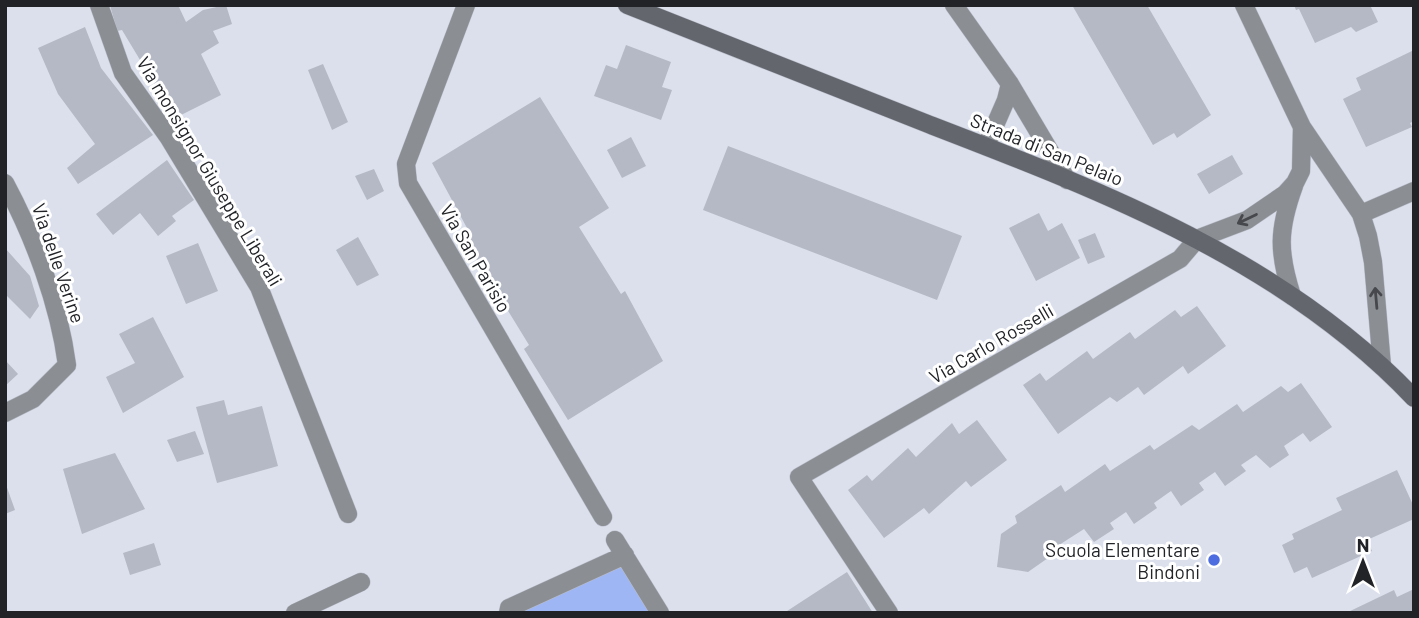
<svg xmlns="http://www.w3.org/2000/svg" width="1419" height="618" font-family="Barlow,sans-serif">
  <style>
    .green { fill: #9fb6f4 }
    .building { fill: #b4b9c5 }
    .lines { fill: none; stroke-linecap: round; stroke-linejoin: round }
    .lane-casing { stroke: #babec9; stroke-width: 19 }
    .street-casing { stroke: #babec9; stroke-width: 19 }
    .secondary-casing { stroke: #babec9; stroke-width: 19 }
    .lane { stroke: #8b8e93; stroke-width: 18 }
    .street { stroke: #8b8e93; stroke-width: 18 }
    .secondary { stroke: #64666e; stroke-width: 18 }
    .oneway { stroke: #46484d }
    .poi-dot { fill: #4c6ce0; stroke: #fff; stroke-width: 2.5 }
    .labels { text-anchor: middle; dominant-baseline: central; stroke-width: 6; stroke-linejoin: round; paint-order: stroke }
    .street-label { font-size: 19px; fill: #212327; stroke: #fff }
    .poi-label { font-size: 19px; fill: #212327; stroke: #fff; text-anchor: end }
  </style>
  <rect width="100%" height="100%" fill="#dbe0ec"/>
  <path class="green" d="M625 555 660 613H508Z"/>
  <path class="building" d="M110 5H178L186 22 203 10 226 5 232 24 213 31 219 43 201 54 221 95 175 118 122 30 117 31Z
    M1072 5H1147L1211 115 1177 138 1174 133 1153 145Z
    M1294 5H1370L1378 22 1356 32 1351 27 1315 43 1299 9 1296 10Z
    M85 27 101 68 153 135 78 184 67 168 95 144 58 94 38 48Z
    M626 45 671 62 662 87 672 90 661 120 594 96 606 65 617 69Z
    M1414 50V121L1410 123 1412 127 1366 147 1343 99 1361 90 1356 78Z
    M323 64 348 122 332 130 308 70Z
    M540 97 609 208 579 227 621 294 625 291 663 361 568 420 524 349 529 345 461 234 467 228 432 163Z
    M631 137 646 166 622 178 607 150Z
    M728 146 962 236 937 300 703 210Z
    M1232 155 1243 174 1209 194 1197 174Z
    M167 160 194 200 172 216 176 221 158 236 140 213 113 235 96 214Z
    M374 169 384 191 367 200 355 176Z
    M1039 213 1048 231 1062 223 1080 258 1036 281 1009 228Z
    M1095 233 1105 257 1088 264 1078 240Z
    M358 237 379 275 357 286 336 250Z
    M198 243 218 291 186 304 166 256Z
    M5 248 30 276 39 306 30 319 5 294Z
    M1197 306 1226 346 1188 374 1183 366 1144 395 1138 387 1117 402 1110 397 1058 434 1023 385 1040 373 1046 381 1087 351 1093 359 1130 332 1135 339 1175 310 1181 317Z
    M153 317 184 377 123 413 106 377 135 363 119 334Z
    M5 360 18 374 5 386Z
    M1301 383 1332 427 1310 442 1303 433 1284 446 1289 455 1270 468 1256 455 1241 465 1246 471 1225 486 1215 472 1199 483 1204 490 1181 506 1171 491 1154 503 1157 508 1134 524 1126 512 1110 523 1114 529 1094 542 1084 529 1045 554 1048 558 1028 572 997 567 1001 534 1017 523 1015 516 1061 485 1065 492 1105 464 1110 471 1150 445 1154 450 1192 425 1199 430 1237 404 1243 412 1281 386 1288 392Z
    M224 400 228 415 262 406 278 466 217 483 196 407Z
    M977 420 1007 460 971 487 966 481 929 514 924 508 884 538 848 490 867 475 872 481 908 448 916 457 952 423 959 434Z
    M195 431 204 454 177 462 167 440Z
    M115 453 145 509 82 534 63 469Z
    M1397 470 1414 507V519L1367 540 1372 551 1312 578 1307 567 1294 573 1282 545 1294 539 1292 534 1342 510 1336 498Z
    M5 482 15 510 5 514Z
    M154 543 161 565 130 575 123 553Z
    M847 572 873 613H784Z
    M1414 589V613H1346L1394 590 1397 597Z"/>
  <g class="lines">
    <g class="lane-casing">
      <path id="lane" d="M295 613 361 582"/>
    </g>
    <g class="street-casing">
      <path id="street" d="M99 5 123 73 169 138 259 287 348 514
        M466 5 406 164 408 183 603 517
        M954 5 1010 84 1067 180
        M1244 5 1302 127 1361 214 1368 236 1373 262 1382 366
        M986 146 1006 100 1010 84
        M5 183C34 237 59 304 67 365L33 399 5 413
        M1361 214 1414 191
        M1292 296C1278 252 1278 230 1294 186
        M615 540 660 613
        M508 613 509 608 625 555
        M889 613 799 477 1180 259 1197 239 1247 220 1285 194 1295 183 1301 171 1302 127"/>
    </g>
    <g class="secondary-casing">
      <path id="secondary" d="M627 5C727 45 828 84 928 124 1102 191 1283 260 1414 398"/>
    </g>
    <use href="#lane" class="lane"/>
    <use href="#street" class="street"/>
    <use href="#secondary" class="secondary"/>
  </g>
  <defs><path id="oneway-shaft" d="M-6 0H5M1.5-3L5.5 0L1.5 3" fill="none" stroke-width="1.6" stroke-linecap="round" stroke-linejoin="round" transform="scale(1.75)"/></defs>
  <g class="oneway">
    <use href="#oneway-shaft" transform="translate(1247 219) rotate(154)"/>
    <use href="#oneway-shaft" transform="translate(1376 298) rotate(-95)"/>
  </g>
  <circle class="poi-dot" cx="1214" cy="560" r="7"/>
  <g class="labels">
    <g class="street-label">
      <text transform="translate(1047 149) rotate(22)">Strada di San Pelaio</text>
      <text transform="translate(210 171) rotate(59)">Via monsignor Giuseppe Liberali</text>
      <text transform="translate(476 258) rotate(60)">Via San Parisio</text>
      <text transform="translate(59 263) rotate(71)">Via delle Verine</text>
      <text transform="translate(991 343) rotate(-30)">Via Carlo Rosselli</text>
    </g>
    <g class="poi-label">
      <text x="1200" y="549">Scuola Elementare<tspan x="1200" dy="22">Bindoni</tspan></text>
    </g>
  </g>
  <rect width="1419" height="618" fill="none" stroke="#212327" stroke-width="14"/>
  <g transform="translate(1363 562)" stroke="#ffffff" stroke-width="5" paint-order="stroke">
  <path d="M0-5L12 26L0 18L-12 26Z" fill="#212327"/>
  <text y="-10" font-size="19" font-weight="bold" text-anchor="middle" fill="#212327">N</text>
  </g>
</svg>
